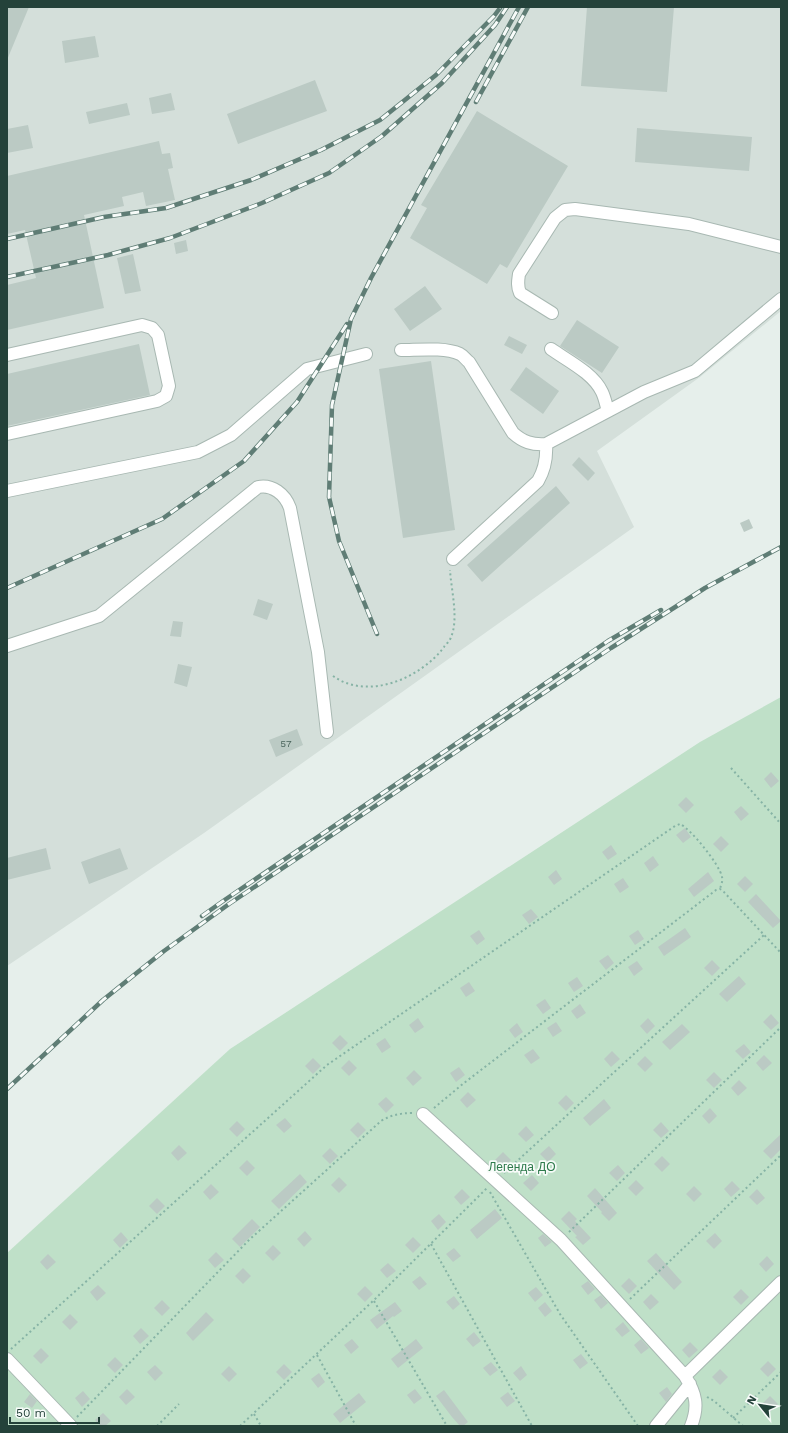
<svg xmlns="http://www.w3.org/2000/svg" width="788" height="1433" font-family="'Work Sans',sans-serif">
  <style>
    .built { fill: #d4dfda }
    .green { fill: #bfe0c8 }
    .building { fill: #bbcac4 }
    .lines { fill: none; stroke-linecap: round; stroke-linejoin: round }
    .minor-casing { stroke: #a8b8b2; stroke-width: 14 }
    .path { stroke: #86b3a5; stroke-width: 2; stroke-dasharray: 2 3; stroke-linecap: butt }
    .minor { stroke: #fff; stroke-width: 12 }
    .rail-casing { stroke: #5f7d75; stroke-width: 4.5 }
    .rail { stroke: #f7fbf9; stroke-width: 3; stroke-dasharray: 9; stroke-linecap: butt }
    .labels { text-anchor: middle; dominant-baseline: central; stroke-width: 3.5; stroke-linejoin: round; paint-order: stroke }
    .number-label { font-size: 10px; fill: #4a645c }
    .park-label { font-size: 12px; fill: #2d7a4b; stroke: #f7fbf9 }
  </style>
  <rect width="100%" height="100%" fill="#e6efeb"/>
  <path class="built" d="M7 7H781V311L700 377 597 451 634 527 204 833 7 966Z"/>
  <path class="green" d="M781 697V1426H7V1253L230 1049 700 742Z"/>
  <path class="building" d="M7 7H29L7 60Z
    M587 7H674L667 92 581 86Z
    M95 36 99 57 65 63 62 41Z
    M315 80 327 111 238 144 227 114Z
    M171 93 175 110 152 114 149 98Z
    M127 103 130 115 89 124 86 112Z
    M477 111 568 166 507 268 500 264 487 284 410 238 427 208 421 205Z
    M28 125 33 148 7 153V129Z
    M637 128 752 137 749 171 635 162Z
    M159 141 162 154 170 153 173 168 168 169 175 200 146 206 143 192 122 197 124 206 84 215 104 308 7 330V285L36 278 25 230 7 234V176Z
    M186 240 188 251 176 254 174 243Z
    M133 254 141 291 125 294 117 258Z
    M425 286 442 309 410 331 394 309Z
    M577 320 619 347 602 373 560 346Z
    M509 336 527 345 522 354 504 345Z
    M139 344 150 395 7 426V374Z
    M431 361 455 530 403 538 379 369Z
    M526 367 559 391 543 414 510 390Z
    M579 457 595 473 588 481 572 465Z
    M556 486 570 503 482 582 467 565Z
    M749 519 753 528 744 532 740 523Z
    M258 599 273 604 267 620 253 615Z
    M173 621 183 622 181 637 170 636Z
    M178 664 192 667 187 687 174 683Z
    M297 729 303 745 276 757 269 740Z
    M771 772 779 781 771 788 764 779Z
    M686 797 694 805 686 813 678 805Z
    M741 806 749 814 741 821 734 812Z
    M685 828 691 837 683 843 676 835Z
    M721 836 729 844 721 852 713 844Z
    M611 845 617 854 608 860 602 852Z
    M46 848 51 869 7 880V858Z
    M120 848 128 869 89 884 81 862Z
    M653 856 659 865 650 872 644 863Z
    M556 870 562 879 554 885 548 877Z
    M708 872 714 881 694 897 688 889Z
    M745 876 753 884 745 892 737 884Z
    M623 878 629 887 620 893 614 884Z
    M756 894 781 921 773 928 748 902Z
    M531 909 538 917 529 924 522 915Z
    M685 928 691 937 664 956 658 947Z
    M479 930 485 939 477 945 470 936Z
    M638 930 644 939 635 945 629 936Z
    M608 955 614 963 606 970 599 961Z
    M712 960 720 968 712 976 704 968Z
    M637 961 643 969 634 976 628 967Z
    M739 976 746 984 727 1002 719 994Z
    M577 977 583 986 574 992 568 983Z
    M469 982 475 991 466 997 460 988Z
    M545 999 551 1008 543 1014 536 1005Z
    M580 1004 586 1013 577 1019 571 1011Z
    M771 1014 779 1023 771 1030 763 1022Z
    M418 1018 424 1027 415 1033 409 1025Z
    M648 1018 655 1026 647 1034 640 1026Z
    M556 1022 562 1031 553 1037 547 1028Z
    M517 1023 523 1032 515 1038 509 1030Z
    M682 1024 690 1032 670 1050 662 1042Z
    M340 1035 348 1043 340 1051 332 1043Z
    M385 1038 391 1047 382 1053 376 1044Z
    M744 1044 751 1052 743 1059 735 1051Z
    M533 1049 540 1058 531 1064 524 1055Z
    M612 1051 620 1059 611 1067 604 1059Z
    M764 1055 772 1063 763 1071 756 1063Z
    M645 1056 653 1064 645 1072 637 1064Z
    M313 1058 321 1066 313 1074 305 1066Z
    M349 1060 357 1068 349 1076 341 1068Z
    M459 1067 465 1075 456 1082 450 1073Z
    M414 1070 422 1078 413 1086 406 1078Z
    M714 1072 722 1080 714 1088 706 1080Z
    M739 1080 747 1088 738 1096 731 1088Z
    M468 1092 476 1100 467 1108 460 1100Z
    M566 1095 574 1103 566 1111 558 1103Z
    M386 1097 394 1105 386 1113 378 1104Z
    M604 1099 611 1108 590 1126 583 1118Z
    M710 1108 717 1116 709 1124 702 1116Z
    M285 1118 292 1126 284 1133 276 1125Z
    M237 1121 245 1129 237 1137 229 1129Z
    M358 1122 366 1130 358 1138 350 1130Z
    M661 1122 669 1131 661 1138 653 1130Z
    M526 1126 534 1135 526 1142 518 1134Z
    M781 1134V1149L771 1159 763 1151Z
    M179 1145 187 1153 178 1161 171 1153Z
    M549 1146 556 1154 548 1162 540 1154Z
    M330 1148 338 1156 330 1164 322 1156Z
    M503 1152 511 1160 502 1168 495 1160Z
    M662 1156 670 1164 662 1172 654 1164Z
    M247 1160 255 1168 247 1176 239 1168Z
    M618 1165 625 1173 617 1181 609 1173Z
    M300 1174 307 1182 279 1209 271 1201Z
    M532 1175 539 1183 531 1191 523 1183Z
    M339 1177 347 1185 339 1193 331 1185Z
    M636 1180 644 1188 636 1196 628 1188Z
    M732 1181 740 1189 731 1197 724 1189Z
    M211 1184 219 1192 210 1200 203 1192Z
    M694 1186 702 1194 694 1202 686 1194Z
    M595 1188 617 1213 609 1221 601 1213 602 1212 587 1196Z
    M462 1189 470 1197 461 1205 454 1197Z
    M757 1189 765 1198 757 1205 749 1197Z
    M157 1198 165 1206 157 1214 149 1206Z
    M495 1209 502 1218 477 1239 470 1230Z
    M569 1211 577 1219 575 1221 591 1238 583 1245 575 1237 577 1236 561 1219Z
    M439 1214 446 1222 438 1230 431 1221Z
    M252 1219 260 1227 240 1247 232 1239Z
    M305 1231 312 1239 304 1247 297 1239Z
    M121 1232 128 1240 120 1248 113 1240Z
    M715 1233 722 1241 714 1249 706 1241Z
    M543 1234 552 1242 545 1247 538 1238Z
    M413 1237 421 1245 413 1253 405 1245Z
    M273 1245 281 1253 273 1261 265 1253Z
    M454 1248 461 1256 453 1262 446 1254Z
    M216 1252 224 1260 215 1268 208 1260Z
    M656 1253 682 1282 674 1290 647 1261Z
    M48 1254 56 1262 47 1270 40 1262Z
    M767 1256 774 1264 766 1272 759 1264Z
    M388 1263 396 1271 387 1278 380 1270Z
    M243 1268 251 1276 243 1284 235 1276Z
    M420 1276 427 1284 419 1290 412 1282Z
    M629 1278 637 1286 629 1294 621 1286Z
    M588 1281 595 1289 588 1295 581 1286Z
    M98 1285 106 1293 97 1301 90 1292Z
    M365 1286 373 1294 365 1302 357 1294Z
    M536 1287 543 1295 535 1302 528 1293Z
    M741 1289 749 1297 741 1305 733 1297Z
    M651 1294 659 1302 650 1310 643 1302Z
    M601 1295 608 1303 601 1309 594 1300Z
    M454 1296 460 1304 453 1310 446 1302Z
    M162 1300 170 1308 162 1316 154 1308Z
    M395 1302 402 1311 394 1317 393 1316 377 1329 370 1320Z
    M545 1302 552 1311 545 1317 538 1308Z
    M206 1312 214 1320 193 1341 186 1333Z
    M70 1314 78 1322 70 1330 62 1322Z
    M623 1322 630 1331 622 1337 615 1329Z
    M141 1328 149 1336 140 1344 133 1336Z
    M474 1332 481 1341 473 1347 466 1339Z
    M352 1339 359 1347 351 1354 344 1345Z
    M416 1339 423 1348 398 1368 391 1359Z
    M641 1339 649 1348 641 1354 634 1345Z
    M690 1342 698 1350 689 1358 682 1350Z
    M41 1348 49 1356 41 1364 33 1356Z
    M581 1354 588 1363 580 1369 573 1360Z
    M115 1357 123 1365 115 1373 107 1365Z
    M768 1361 776 1369 768 1377 760 1369Z
    M491 1362 498 1370 490 1376 483 1368Z
    M284 1364 292 1372 284 1380 276 1372Z
    M155 1365 163 1373 155 1381 147 1372Z
    M229 1366 237 1374 229 1382 221 1374Z
    M521 1366 527 1375 520 1381 513 1373Z
    M720 1369 728 1377 720 1385 712 1377Z
    M319 1373 325 1382 318 1388 311 1379Z
    M667 1387 672 1394 666 1402 659 1393Z
    M127 1389 135 1397 126 1405 119 1397Z
    M415 1389 422 1398 414 1404 407 1395Z
    M444 1390 468 1422 463 1426H460L452 1417 436 1396Z
    M83 1391 90 1399 82 1407 75 1398Z
    M508 1392 515 1401 507 1407 500 1398Z
    M359 1393 366 1402 340 1423 333 1414Z
    M30 1394 37 1401 32 1408 24 1402Z
    M770 1396 778 1404 770 1412 762 1404Z
    M103 1413 111 1421 105 1426H100L95 1420Z"/>
  <g class="lines">
    <g class="minor-casing">
      <path id="minor" d="M552 313 520 293C517 286 518 281 519 274L555 218 565 210 575 209 689 224 781 247
        M551 349C568 361 593 373 602 392 605 398 606 405 608 411
        M401 350C418 350 444 347 460 354 464 356 466 360 469 362L513 433C523 442 532 445 546 444L644 392 695 371 781 299
        M7 355 142 325 152 328 158 335 169 386 166 396 157 401 7 434
        M7 491 198 452 231 435 307 369 366 354
        M453 559 538 481C545 469 547 458 546 444
        M7 646 99 616 258 487C272 484 285 494 290 508L318 652 327 732
        M423 1114 561 1240 685 1376C696 1394 699 1406 691 1426
        M7 1359 71 1426
        M685 1376 781 1282
        M656 1426 690 1384"/>
    </g>
    <path class="path" d="M333 676C368 701 421 678 444 647 446 644 450 641 451 637 459 619 451 589 450 570
      M731 768 781 824
      M434 1108 464 1083 716 890 720 889 723 891 781 953
      M504 1173 764 935
      M490 1192 560 1314 638 1426
      M569 1232 781 1027
      M431 1244 532 1426
      M630 1299 781 1155
      M374 1301 447 1426
      M11 1349 327 1065 675 826 680 824C690 828 720 865 722 877 723 881 721 885 720 889
      M317 1355 356 1426
      M707 1397 714 1401 743 1426
      M254 1414 261 1426
      M77 1417 249 1240 381 1121C391 1115 400 1113 413 1113
      M733 1418 781 1372
      M157 1426 179 1404
      M240 1426 374 1300 487 1188"/>
    <use href="#minor" class="minor"/>
    <g class="rail-casing">
      <path id="rail" d="M476 102 528 7
        M7 239 104 217 166 208 251 180 321 150 380 120 436 75 494 16 500 8
        M7 277 108 255 170 238 262 203 329 173 382 136 442 83 495 25 507 7
        M7 588 162 519 244 461 297 402 347 324
        M377 634 339 541 329 497 332 405 351 319 371 278 519 7
        M202 916 226 899 608 641 661 610
        M7 1089 103 1000 164 951 229 904 611 648 705 588 781 547"/>
    </g>
    <use href="#rail" class="rail"/>
  </g>
  <g class="labels">
    <g class="number-label">
      <text x="286" y="743">57</text>
    </g>
    <g class="park-label">
      <text x="522" y="1167">Легенда ДО</text>
    </g>
  </g>
  <rect width="788" height="1433" fill="none" stroke="#24423a" stroke-width="16"/>
  <g transform="translate(760 1405) rotate(300)" stroke="#f7fbf9" stroke-width="3" paint-order="stroke">
  <path d="M0-3L7 15L0 10L-7 15Z" fill="#24423a"/>
  <text y="-6" font-size="11" font-weight="bold" text-anchor="middle" fill="#24423a">N</text>
  </g>
  <path d="M10 1417v6h89v-6" fill="none" stroke="#24423a" stroke-width="2"/>
  <text x="16" y="1417" font-size="12" fill="#24423a" stroke="#f7fbf9" stroke-width="3" paint-order="stroke">50 m</text>
</svg>
